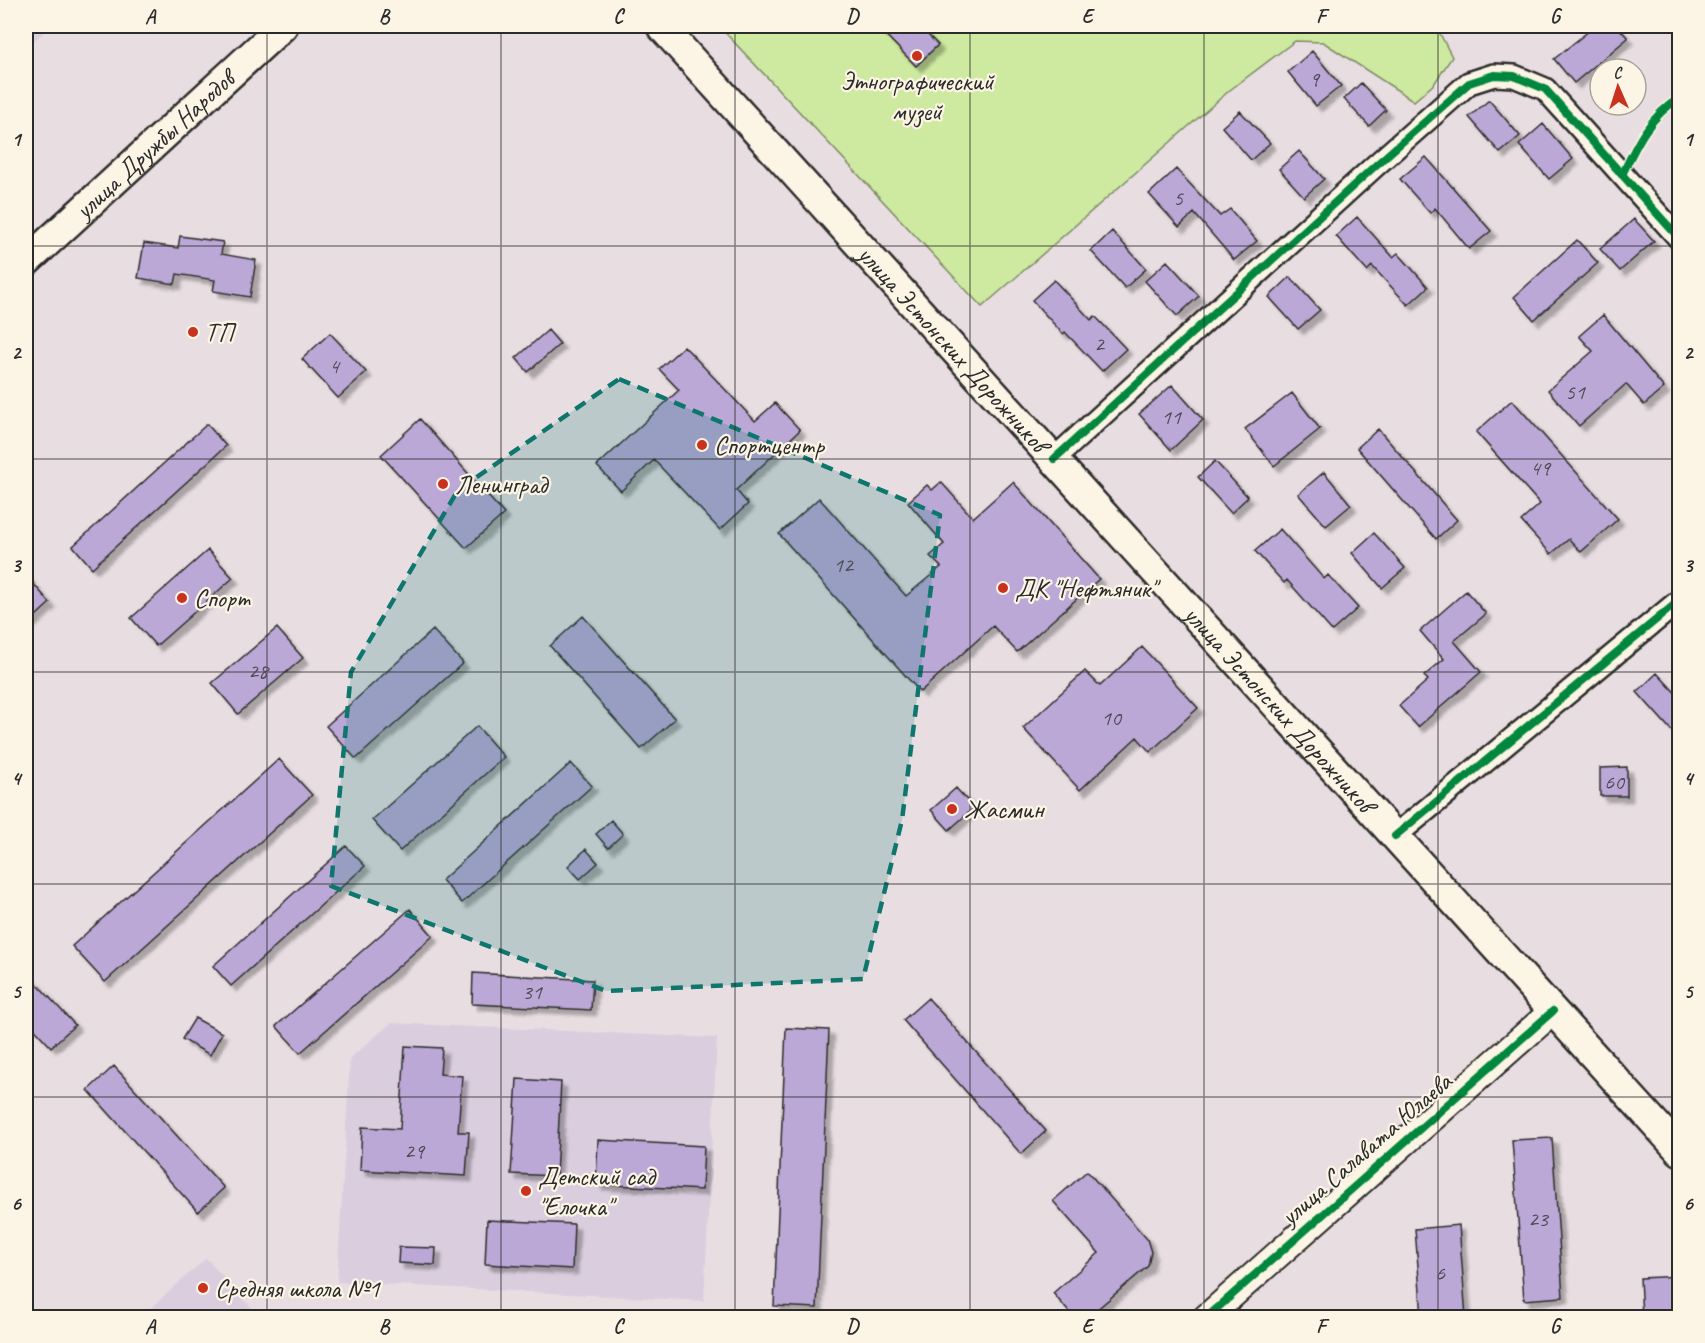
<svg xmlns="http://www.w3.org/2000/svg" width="1705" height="1343" font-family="Caveat,sans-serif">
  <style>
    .built { fill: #dacede }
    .green { fill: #cee9a0; stroke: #7c8a66; stroke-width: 1.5 }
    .building { fill: #bba8d7; stroke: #2b2b2b; stroke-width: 1.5; filter: url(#shadow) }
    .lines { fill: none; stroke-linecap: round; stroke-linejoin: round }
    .minor-casing { stroke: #2b2b2b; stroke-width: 26 }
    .tertiary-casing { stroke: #2b2b2b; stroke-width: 30 }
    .secondary-casing { stroke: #2b2b2b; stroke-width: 33 }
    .minor { stroke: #fcf5e5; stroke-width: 21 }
    .tertiary { stroke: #fcf5e5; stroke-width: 26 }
    .secondary { stroke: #fcf5e5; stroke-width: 28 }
    .cycleway-casing { stroke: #fcf5e5; stroke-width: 11 }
    .cycleway { stroke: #00873e; stroke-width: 8 }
    .marked { fill: #0f766e; fill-opacity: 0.2; stroke: #0f766e; stroke-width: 4.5; stroke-dasharray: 12 8; stroke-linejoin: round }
    .grid { fill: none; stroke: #2b2b2b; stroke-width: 1.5; stroke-opacity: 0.55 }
    .poi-dot { fill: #c8321e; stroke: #fcf5e5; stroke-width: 2 }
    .labels { text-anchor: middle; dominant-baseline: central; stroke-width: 4.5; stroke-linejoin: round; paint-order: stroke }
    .number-label { font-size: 22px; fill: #4f4a56 }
    .poi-label { font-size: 26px; fill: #2b2b2b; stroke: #fcf5e5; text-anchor: start }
    .street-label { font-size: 26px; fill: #2b2b2b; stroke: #fcf5e5 }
    .neatline { fill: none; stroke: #2b2b2b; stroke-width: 2 }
    .grid-label { font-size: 20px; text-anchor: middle; font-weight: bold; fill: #2b2b2b }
  </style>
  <defs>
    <filter id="shadow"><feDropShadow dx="5.5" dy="5.5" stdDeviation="1.5" flood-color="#0004"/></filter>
  </defs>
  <rect width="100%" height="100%" fill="#e8dee1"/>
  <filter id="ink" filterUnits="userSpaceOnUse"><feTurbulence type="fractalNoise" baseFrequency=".0167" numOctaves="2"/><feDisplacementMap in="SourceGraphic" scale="12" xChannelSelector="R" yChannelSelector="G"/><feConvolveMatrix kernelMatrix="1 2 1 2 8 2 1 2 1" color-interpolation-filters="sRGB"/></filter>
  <g filter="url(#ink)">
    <path class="built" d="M26 26H40L45 31 26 48Z
      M391 1023 717 1038 704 1301 337 1282 350 1058Z
      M206 1258 260 1317H141Z"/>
    <path class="green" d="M719 26H877L916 66 938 45 919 26H1436L1452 57 1434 84 1414 101 1323 42 1295 41 1230 90 982 307Z"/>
    <path class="building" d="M877 26H919L938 45 916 66Z
      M1595 26H1617L1628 38 1574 83 1554 59Z
      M1312 51 1341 86 1316 106 1288 72Z
      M1361 83 1386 110 1369 126 1344 99Z
      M1489 100 1520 136 1500 153 1469 117Z
      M1240 111 1270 143 1251 160 1222 127Z
      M1543 124 1573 159 1549 179 1519 145Z
      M1299 151 1324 179 1304 197 1279 169Z
      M1426 157 1491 231 1469 249 1435 208 1430 213 1400 179Z
      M1176 169 1220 216 1230 209 1257 241 1234 260 1194 213 1179 227 1149 194Z
      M1357 217 1393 257 1398 253 1428 287 1408 305 1372 266 1367 271 1336 236Z
      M1634 219 1654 241 1620 271 1600 249Z
      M1112 231 1146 269 1125 288 1091 251Z
      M180 236 223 242 221 254 256 260 250 297 213 291 215 280 177 274 175 284 138 278 144 243 178 248Z
      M1577 240 1598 263 1534 320 1514 297Z
      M1167 261 1199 296 1177 316 1145 281Z
      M1290 277 1320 310 1298 329 1269 297Z
      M1054 280 1091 320 1095 316 1126 349 1102 371 1065 332 1063 334 1032 300Z
      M1603 315 1664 388 1644 405 1626 384 1579 426 1548 390 1593 351 1579 336Z
      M548 330 560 344 528 372 516 358Z
      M330 333 366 372 338 398 302 359Z
      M684 346 755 421 775 403 800 430 736 490 748 504 720 530 654 460 621 491 597 466 679 390 659 369Z
      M1172 385 1203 420 1171 450 1139 414Z
      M1292 393 1320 429 1274 466 1245 429Z
      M1512 400 1618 519 1581 552 1569 539 1551 554 1521 521 1540 504 1476 432Z
      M420 419 504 514 466 548 381 455Z
      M207 424 226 446 92 568 73 546Z
      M1378 429 1457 520 1436 539 1357 448Z
      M1215 461 1248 497 1231 513 1198 477Z
      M1324 472 1351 505 1326 526 1298 494Z
      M941 482 973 518 1013 482 1099 579 1017 652 993 626 920 692 779 534 819 498 906 596 941 567 930 556 944 544 908 502 927 485 932 490Z
      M1280 529 1324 579 1328 575 1358 608 1332 631 1287 580 1284 583 1255 551Z
      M1374 533 1405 568 1382 588 1352 553Z
      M208 550 233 578 156 646 131 618Z
      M26 575 50 603 26 625Z
      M1466 591 1486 614 1454 641 1481 672 1418 727 1399 706 1428 680 1424 676 1444 659 1420 631Z
      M583 616 675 719 641 749 550 646Z
      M277 628 303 658 238 714 212 683Z
      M433 630 463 663 356 759 326 726Z
      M1142 647 1198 708 1150 752 1137 737 1080 790 1023 728 1085 671 1100 686Z
      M1657 673 1680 698V740L1637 692Z
      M477 726 504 757 400 851 372 820Z
      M279 759 312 795 105 982 72 946Z
      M571 763 592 786 462 903 442 880Z
      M1627 767V796H1600V768Z
      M956 788 974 808 949 830 931 810Z
      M611 820 623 834 608 848 596 834Z
      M346 846 365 866 231 986 213 966Z
      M586 849 598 863 580 879 568 866Z
      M410 909 433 936 300 1053 276 1026Z
      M26 972 75 1025 51 1047 26 1020Z
      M473 973 593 980 591 1010 472 1004Z
      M928 998 1046 1131 1021 1154 903 1020Z
      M195 1018 222 1033 210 1055 182 1039Z
      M786 1028 829 1030 817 1308 774 1306Z
      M405 1046 442 1048 440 1074 462 1076 458 1132H469L466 1176 360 1170 362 1127 400 1129Z
      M114 1066 224 1188 198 1212 88 1090Z
      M517 1079 561 1082 556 1176 511 1174Z
      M1552 1138 1563 1297 1524 1300 1512 1140Z
      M598 1140 704 1146 702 1190 596 1184Z
      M1087 1171 1147 1239 1151 1252 1148 1266 1088 1317H1073L1053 1293 1099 1253 1053 1201Z
      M487 1220 574 1224 572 1269 485 1264Z
      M1459 1225 1466 1317H1422L1415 1229Z
      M399 1247 436 1248 435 1265 398 1263Z
      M1680 1276V1317H1642L1640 1278Z"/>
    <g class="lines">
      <g class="minor-casing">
        <path id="minor" d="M1054 459 1376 165 1469 83 1494 75 1514 76 1545 89 1680 239
          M1395 836 1680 600"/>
      </g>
      <g class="tertiary-casing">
        <path id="tertiary" d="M1206 1318 1553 1011"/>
      </g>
      <g class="secondary-casing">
        <g id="secondary">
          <path id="s1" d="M661 26 1680 1151"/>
          <path id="s2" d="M26 262 283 26"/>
        </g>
      </g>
      <use href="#minor" class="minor"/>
      <use href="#tertiary" class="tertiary"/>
      <use href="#secondary" class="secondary"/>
      <g class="cycleway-casing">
        <path id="cycleway" d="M1622 175C1636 145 1650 115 1680 98
          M1054 459 1376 165 1469 83 1494 75 1514 76 1545 89 1680 239
          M1395 836 1680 600
          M1206 1318 1553 1011"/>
      </g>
      <use href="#cycleway" class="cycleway"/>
    </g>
  </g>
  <path class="marked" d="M619 379 940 515 902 820 863 979 606 991 331 886 351 672 458 490Z"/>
  <path class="grid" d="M267 26V1318M501 26V1318M735 26V1318M970 26V1318M1204 26V1318M1438 26V1318M26 246H1680M26 459H1680M26 672H1680M26 884H1680M26 1097H1680"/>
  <g class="poi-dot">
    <circle cx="917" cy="56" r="6"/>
    <circle cx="193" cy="332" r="6"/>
    <circle cx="702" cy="445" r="6"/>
    <circle cx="443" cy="484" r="6"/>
    <circle cx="1003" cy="588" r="6"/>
    <circle cx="182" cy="598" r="6"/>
    <circle cx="952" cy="809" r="6"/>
    <circle cx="526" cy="1191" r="6"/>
    <circle cx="203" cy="1288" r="6"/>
  </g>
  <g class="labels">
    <g class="number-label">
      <text x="1314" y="79">9</text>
      <text x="1178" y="198">5</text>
      <text x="1099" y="344">2</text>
      <text x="334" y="366">4</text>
      <text x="1575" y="392">51</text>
      <text x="1171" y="417">11</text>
      <text x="1540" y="468">49</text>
      <text x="843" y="565">12</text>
      <text x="258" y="671">28</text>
      <text x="1111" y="718">10</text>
      <text x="1614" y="782">60</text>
      <text x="532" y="992">31</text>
      <text x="414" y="1151">29</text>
      <text x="1538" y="1219">23</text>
      <text x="1440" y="1273">6</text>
    </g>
    <g class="poi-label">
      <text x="917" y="81" text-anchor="middle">Этнографический<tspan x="917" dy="30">музей</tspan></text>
      <text x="205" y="332">ТП</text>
      <text x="714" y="445">Спортцентр</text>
      <text x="455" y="484">Ленинград</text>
      <text x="1015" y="588">ДК "Нефтяник"</text>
      <text x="194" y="598">Спорт</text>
      <text x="964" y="809">Жасмин</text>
      <text x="538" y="1176">Детский сад<tspan x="538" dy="30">"Елочка"</tspan></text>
      <text x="215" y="1288">Средняя школа №1</text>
    </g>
    <g class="street-label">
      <text stroke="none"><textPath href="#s2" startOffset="174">улица Дружбы Народов</textPath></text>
      <text stroke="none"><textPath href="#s1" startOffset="435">улица Эстонских Дорожников</textPath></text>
      <text stroke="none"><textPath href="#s1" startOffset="921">улица Эстонских Дорожников</textPath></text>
      <text transform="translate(1366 1149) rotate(-41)">улица Салавата Юлаева</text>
    </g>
  </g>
  <rect width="1705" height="1343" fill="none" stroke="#fcf5e5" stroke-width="66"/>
  <g transform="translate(1618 87) rotate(357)"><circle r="28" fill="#fcf5e5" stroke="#a8a49b" stroke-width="1.5"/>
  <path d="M0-4.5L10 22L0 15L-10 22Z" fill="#c8321e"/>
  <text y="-9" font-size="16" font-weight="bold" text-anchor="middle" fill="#2b2b2b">С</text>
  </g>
  <rect x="33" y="33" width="1639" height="1277" class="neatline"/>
  <g class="grid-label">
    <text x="150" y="23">A</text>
    <text x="384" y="23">B</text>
    <text x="618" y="23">C</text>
    <text x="852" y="23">D</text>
    <text x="1087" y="23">E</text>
    <text x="1321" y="23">F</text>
    <text x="1555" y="23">G</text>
    <text x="16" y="146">1</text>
    <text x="1688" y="146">1</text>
    <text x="16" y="359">2</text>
    <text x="1688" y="359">2</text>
    <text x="16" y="572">3</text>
    <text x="1688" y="572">3</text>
    <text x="16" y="785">4</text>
    <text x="1688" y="785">4</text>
    <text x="16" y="998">5</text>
    <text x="1688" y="998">5</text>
    <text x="16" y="1210">6</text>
    <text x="1688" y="1210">6</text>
    <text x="150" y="1333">A</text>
    <text x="384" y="1333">B</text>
    <text x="618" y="1333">C</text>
    <text x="852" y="1333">D</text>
    <text x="1087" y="1333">E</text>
    <text x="1321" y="1333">F</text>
    <text x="1555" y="1333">G</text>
  </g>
</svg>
